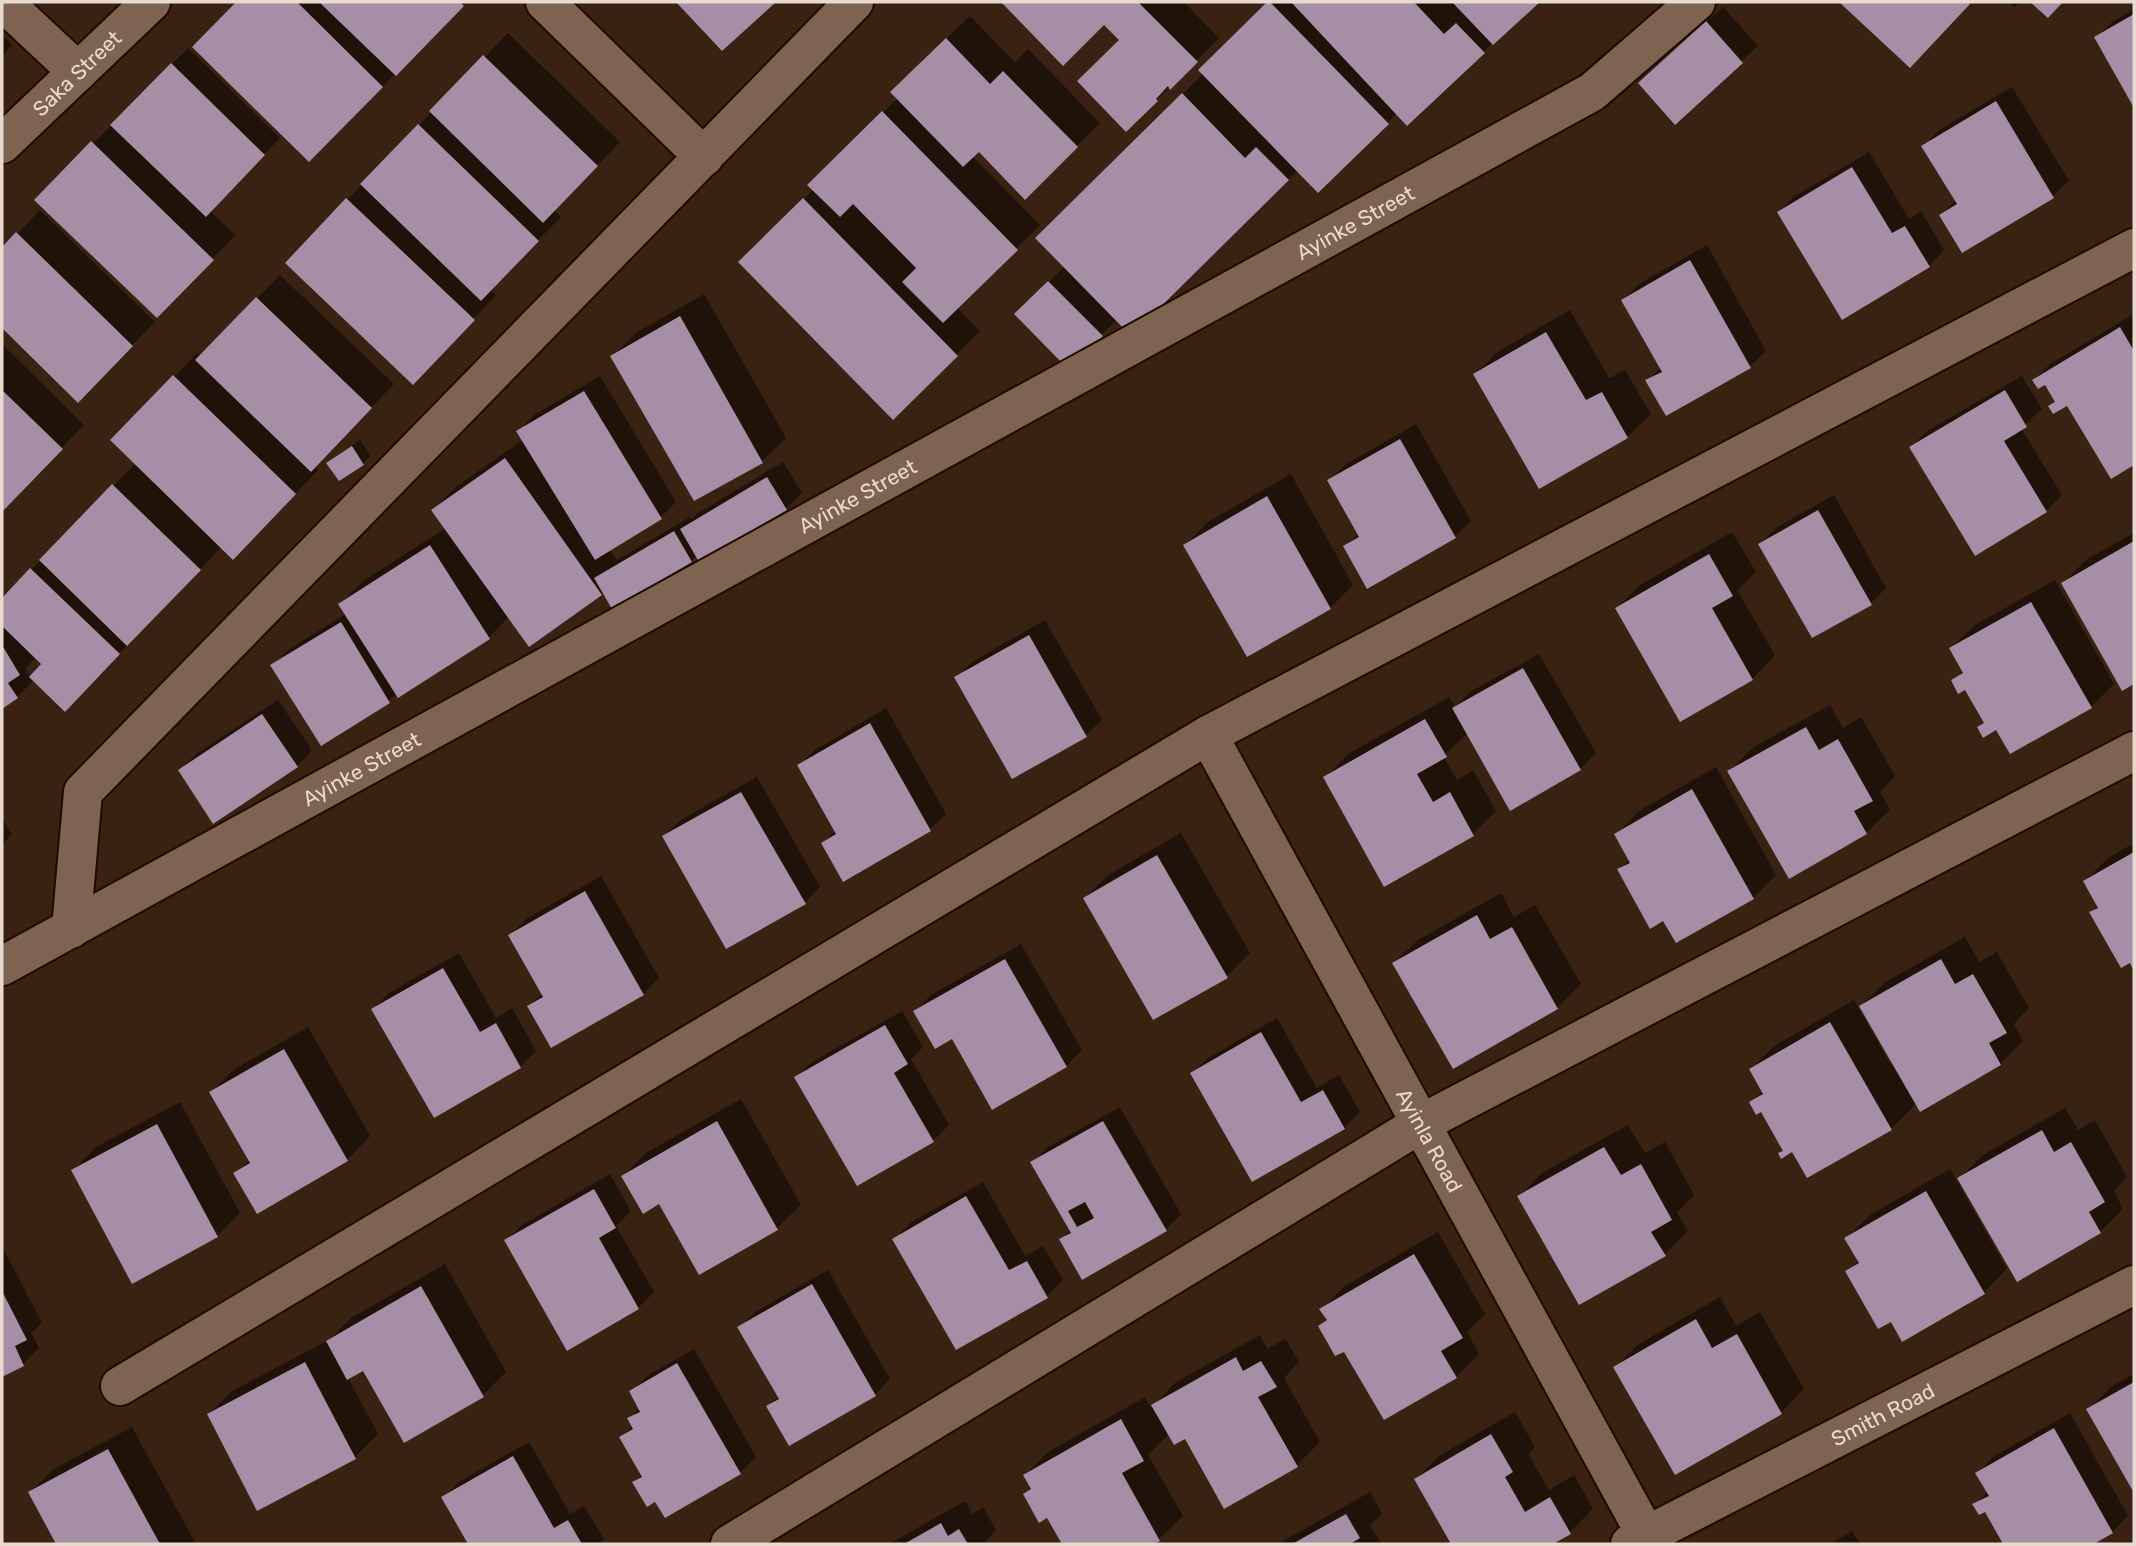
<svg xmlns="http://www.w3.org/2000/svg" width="2136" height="1546" font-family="Rubik,sans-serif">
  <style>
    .shadow { fill: #0007; fill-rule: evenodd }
    .building { fill: #a58ea6; fill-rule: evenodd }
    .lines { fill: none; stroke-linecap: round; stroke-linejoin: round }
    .street-casing { stroke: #1f0b00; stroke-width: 42 }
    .street { stroke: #7e6351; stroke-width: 38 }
    .labels { text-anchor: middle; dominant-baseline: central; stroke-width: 7; stroke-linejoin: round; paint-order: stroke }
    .street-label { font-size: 21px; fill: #e9dacf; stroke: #2e1908 }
  </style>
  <rect width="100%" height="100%" fill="#392212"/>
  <path class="shadow" d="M239 2H467L309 160 194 47Z
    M1003 2H1184L1219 38 1126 130 1121 40 1104 22 1063 63Z
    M1269 2H1537L1483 52 1397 113 1318 191 1298 170 1131 334 1117 319 1069 368 1016 314 1065 266 1038 238 1204 73 1201 70Z
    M1841 2H1971L1910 66Z
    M2009 2H2020L2014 7Z
    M1723 7 1758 46 1675 122 1656 67Z
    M2134 9V104L2096 38 2112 22Z
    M970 16 1015 62 1028 49 1100 123 1025 197 979 150 972 156 1040 225 956 307 980 331 893 418 741 262 814 189 810 185 898 98 892 92Z
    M508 33 620 142 554 210 561 217 490 289 496 295 436 359 287 262Z
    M2 34 12 45 2 56Z
    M188 48 280 138 210 211 235 235 180 293 37 200Z
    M2012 87 2069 181 2053 196 1941 215 1956 200 1924 146 1939 130Z
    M1869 152 1909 219 1921 211 1944 250 1929 266 1779 212 1795 196Z
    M40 210 155 322 78 400 2 325V250Z
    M1707 245 1766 351 1750 366 1666 414 1648 381 1661 367 1623 300 1639 284Z
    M280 275 394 384 314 466 318 470 256 534 222 547 80 694 34 680 17 697 2 707V600L136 463 113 440 197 353 201 356ZM36 657 43 664 31 678 25 669Z
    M704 294 786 438 762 461 695 499 613 356 636 333Z
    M1570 310 1609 378 1625 370 1651 414 1627 437 1475 374 1499 351Z
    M2134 314V463L2111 477 2068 403 2050 407 2056 401 2046 383 2034 380 2050 364Z
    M2 344 84 425 2 509Z
    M600 376 676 502 661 517 609 549 617 560 690 517 692 519 698 513 783 462 802 493 786 509 697 555 691 561 601 594 509 617 489 637 397 693 389 701 321 744 272 666 288 650 346 614 340 604 363 581 446 528 433 510 456 487 524 439 519 431 534 415Z
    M2022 376 2042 409 2021 428 2062 495 2046 511 1911 447 1927 431Z
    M1416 424 1471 521 1455 536 1367 586 1345 547 1359 533 1329 480 1345 465Z
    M360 440 370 456 363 464 328 463Z
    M1291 474 1353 585 1330 608 1185 545 1208 522Z
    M1834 495 1886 588 1871 603 1760 544 1776 528Z
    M1732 532 1756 572 1737 590 1775 655 1752 679 1617 608 1640 585Z
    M2134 533V682L2123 689 2063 583 2086 560Z
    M2055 580 2114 684 2091 707 1996 728 1965 688 1953 681 1964 670 1951 648 1975 625Z
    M1045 620 1102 720 1086 735 1013 777 956 678 972 662Z
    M1539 654 1596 753 1580 769 1468 733 1443 756 1457 780 1473 770 1496 811 1473 834 1325 778 1348 754 1449 697 1455 707 1470 692Z
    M278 700 312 750 297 766 180 770 196 754Z
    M1830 705 1843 728 1861 717 1895 776 1880 792 1890 810 1866 833 1729 772 1752 748Z
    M886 708 946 814 930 829 823 843 836 830 799 765 815 750Z
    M1716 767 1776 875 1753 898 1663 919 1619 870 1630 859 1616 835 1639 811Z
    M757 777 820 887 805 903 664 837 679 821Z
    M2 818 12 834 2 845Z
    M1181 833 1250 953 1227 976 1085 898 1108 875Z
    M2134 843V967L2091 912 2098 905 2085 881 2108 858Z
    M601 876 659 978 643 994 552 1046 529 1006 543 993 510 935 526 919Z
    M1501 893 1514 917 1535 905 1581 984 1557 1008 1454 1067 1394 963 1418 940Z
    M1965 937 1979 962 1997 952 2029 1008 2014 1024 2023 1041 2000 1064 1917 1103 1891 1129 1784 1150 1761 1110 1751 1103 1763 1091 1751 1069 1774 1046 1854 1000 1891 1065 1894 1063 1861 1006 1884 983Z
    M1021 944 1082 1050 1066 1066 952 1037 915 1011 931 995Z
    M459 953 496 1018 512 1008 536 1051 520 1067 373 1009 389 993Z
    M902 1011 923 1047 911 1059 949 1125 933 1141 796 1077 812 1062Z
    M1277 1018 1317 1088 1339 1075 1360 1112 1344 1128 1192 1073 1208 1058Z
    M308 1027 370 1136 347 1160 235 1174 250 1159 211 1092 235 1069Z
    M741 1099 801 1205 777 1228 700 1273 659 1202 623 1176 646 1153Z
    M180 1102 240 1213 217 1236 73 1171 96 1147Z
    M1120 1107 1181 1214 1166 1230 1061 1240 1071 1230 1033 1162 1048 1147Z
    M2065 1108 2078 1130 2095 1120 2127 1177 2114 1191 2123 1209 2100 1232 1960 1178 1983 1155Z
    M1628 1125 1645 1153 1665 1142 1694 1195 1677 1213 1688 1231 1665 1254 1519 1197 1542 1173Z
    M1950 1169 2007 1269 1984 1292 1902 1340 1891 1319 1848 1272 1859 1260 1847 1238 1870 1215Z
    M610 1174 631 1211 616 1226 654 1292 638 1308 506 1241 522 1225Z
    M983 1182 1025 1256 1043 1246 1063 1280 1047 1296 957 1348 895 1239 910 1223Z
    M1438 1232 1485 1314 1467 1332 1479 1354 1456 1377 1320 1326 1327 1319 1322 1309 1345 1286Z
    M2 1246 42 1323 31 1333 39 1348 23 1364 2 1375Z
    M445 1264 506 1372 483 1395 363 1369 348 1378 378 1434 355 1457 209 1414 232 1391 329 1340 351 1318Z
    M828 1270 890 1379 875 1395 768 1407 779 1396 740 1327 755 1312Z
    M1720 1297 1736 1326 1760 1312 1804 1389 1781 1413 1615 1367 1639 1344Z
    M1260 1335 1267 1349 1285 1339 1299 1362 1284 1378 1320 1442 1297 1465 1169 1434 1148 1455 1183 1516 1159 1539 1151 1544H1064L1048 1516 1025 1494 1032 1487 1025 1475 1048 1452 1145 1397 1151 1408 1176 1382Z
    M694 1349 756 1457 740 1473 656 1499 634 1482 642 1474 621 1438 633 1425 629 1419 640 1408 631 1392 647 1376Z
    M2134 1374V1489L2089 1409 2112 1386Z
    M1515 1412 1535 1447 1528 1454 1549 1490 1574 1475 1593 1509 1570 1532 1549 1544H1453L1416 1479 1439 1456Z
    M2070 1413 2128 1516 2112 1532 2090 1544H2005L1986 1510 1975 1505 1988 1491 1978 1473 1993 1457Z
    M132 1427 196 1544H58L30 1492 54 1469Z
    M529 1442 570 1514 584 1506 604 1539 599 1544H470L443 1498 459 1482Z
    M1370 1492 1382 1514 1370 1525 1381 1544H1278Z
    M965 1501 972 1514 983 1507 996 1530 987 1540 989 1544H889Z
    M1852 1531 1860 1544H1830Z"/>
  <path class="building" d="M236 2H297L383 87 309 162 192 47Z
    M319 2H460L464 6 396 76Z
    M676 2H776L722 51Z
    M1001 2H1138L1198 62 1170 90 1168 86 1156 99 1158 101 1126 132 1077 81 1119 40 1104 25 1063 66Z
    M1267 2H1270L1389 124 1318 193 1198 70Z
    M1291 2H1414L1444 34 1456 23 1485 53 1407 126Z
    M1452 2H1540L1493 45Z
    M1839 2H1967L1970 4 1910 68Z
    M2030 2H2063L2048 18Z
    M2134 14V108L2094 37Z
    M1706 21 1743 63 1675 125 1638 83Z
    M946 38 990 84 1003 71 1078 147 1025 200 979 152 963 167 890 92Z
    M483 55 598 166 543 223 429 111Z
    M171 63 265 155 206 217 110 125Z
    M1182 93 1245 158 1256 147 1289 180 1131 336 1035 238Z
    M1996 101 2054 198 1962 253 1939 215 1957 204 1921 146Z
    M882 111 1018 250 943 323 902 282 916 268 853 204 840 217 807 185Z
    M418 124 539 241 481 301 360 184Z
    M91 141 214 260 157 318 34 200Z
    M1852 167 1892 233 1905 226 1930 267 1842 320 1777 212Z
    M346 198 475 320 413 385 285 263Z
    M803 198 958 356 893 420 738 262Z
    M16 232 133 346 78 403 2 328V247Z
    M1690 260 1751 368 1666 416 1645 380 1662 372 1621 300Z
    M1048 281 1103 336 1069 370 1014 314Z
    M256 297 372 408 311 472 195 360Z
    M680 316 763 463 694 501 610 356Z
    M2120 327 2134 351V465L2111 479 2067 406 2053 414 2048 406 2055 402 2045 385 2038 389 2032 380Z
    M1546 332 1586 400 1602 392 1628 438 1539 489 1473 374Z
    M173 375 296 494 233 560 110 440Z
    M2 390 63 449 2 512Z
    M2005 390 2027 427 2004 441 2047 512 1975 556 1909 447Z
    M584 391 662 519 595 560 516 431Z
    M1400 439 1456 538 1367 589 1343 546 1359 537 1327 480Z
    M352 446 364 465 339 481 326 463Z
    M505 458 602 595 529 647 431 510Z
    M767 477 787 510 699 562 680 529Z
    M112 484 201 570 127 646 39 560Z
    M1267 496 1331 609 1247 657 1183 545Z
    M1818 510 1872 605 1812 638 1758 544Z
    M674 531 692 562 612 609 594 578Z
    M2134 541V684L2122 691 2061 583Z
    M430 545 490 639 398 698 338 604Z
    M1709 554 1733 596 1712 608 1753 680 1680 722 1615 608Z
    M30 568 120 654 65 712 29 677 41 664 2 626V598Z
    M2031 602 2092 708 2010 754 1996 730 1983 738 1977 727 1984 723 1965 690 1958 694 1951 680 1963 673 1949 648Z
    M341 622 390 703 321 746 270 665Z
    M1029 635 1087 737 1012 779 954 677Z
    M2 645 20 675 8 683 18 698 2 709Z
    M1523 668 1581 770 1510 811 1452 708Z
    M262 714 298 767 213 824 178 770Z
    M1425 719 1447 757 1417 774 1433 802 1450 792 1474 836 1384 887 1323 777Z
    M870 723 931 831 843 882 821 843 836 834 797 765Z
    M1806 727 1819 750 1838 739 1873 801 1854 811 1867 834 1789 879 1727 771Z
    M1692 789 1754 899 1676 943 1663 921 1650 929 1617 869 1630 863 1614 834Z
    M741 792 806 904 726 949 662 836Z
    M2134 852V971L2130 963 2121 968 2089 912 2098 908 2083 881Z
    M1157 855 1228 978 1153 1020 1083 898Z
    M585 891 644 995 551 1048 527 1006 543 997 508 935Z
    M1477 915 1490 939 1512 927 1558 1009 1453 1069 1392 963Z
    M1005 959 1067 1067 992 1110 952 1039 935 1049 913 1011Z
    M1941 959 1955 984 1973 974 2007 1033 1989 1043 2001 1065 1920 1112 1859 1006Z
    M443 968 480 1032 496 1023 521 1068 434 1118 371 1009Z
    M1830 1022 1892 1130 1807 1178 1792 1152 1781 1159 1778 1153 1783 1151 1761 1112 1756 1115 1749 1102 1763 1094 1749 1069Z
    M885 1025 908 1064 894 1073 934 1142 857 1186 794 1077Z
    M1261 1032 1301 1102 1323 1090 1345 1129 1252 1182 1190 1073Z
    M284 1049 348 1161 257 1214 233 1173 250 1163 209 1092Z
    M717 1121 778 1230 699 1275 659 1204 643 1214 621 1176Z
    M1103 1121 1167 1231 1082 1280 1059 1239 1071 1233 1030 1162ZM1085 1202 1094 1218 1077 1227 1068 1211Z
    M157 1124 218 1237 132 1284 71 1170Z
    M2042 1130 2054 1152 2071 1142 2105 1202 2089 1212 2101 1233 2017 1282 1957 1178Z
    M1604 1147 1621 1175 1641 1164 1672 1220 1651 1232 1666 1256 1579 1305 1517 1196Z
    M594 1189 616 1228 599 1238 639 1309 567 1351 504 1240Z
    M1926 1191 1985 1294 1902 1342 1891 1322 1878 1329 1845 1271 1859 1263 1844 1238Z
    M966 1196 1009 1270 1027 1261 1048 1298 956 1350 892 1239Z
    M1414 1254 1463 1338 1441 1351 1457 1378 1384 1420 1344 1352 1335 1356 1318 1326 1327 1320 1319 1309Z
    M812 1284 876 1396 789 1446 766 1406 779 1399 737 1327Z
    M421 1286 484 1397 404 1443 363 1371 347 1380 326 1341Z
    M2 1291 27 1340 15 1346 24 1366 2 1377Z
    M1696 1319 1712 1348 1737 1334 1782 1414 1675 1475 1613 1367Z
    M1236 1357 1243 1371 1261 1361 1277 1387 1258 1397 1298 1467 1224 1509 1185 1439 1174 1445 1151 1405Z
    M305 1362 356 1459 257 1511 207 1414Z
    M677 1363 741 1474 665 1518 655 1502 647 1507 632 1482 642 1477 619 1437 633 1429 627 1418 640 1412 629 1391Z
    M2134 1382V1493L2086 1409Z
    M1121 1419 1144 1461 1122 1473 1160 1541 1154 1544H1062L1047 1518 1039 1523 1023 1494 1031 1489 1023 1475Z
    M2054 1428 2113 1533 2094 1544H2003L1985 1512 1979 1515 1972 1504 1989 1496 1975 1473Z
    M1491 1434 1513 1472 1505 1477 1525 1512 1550 1497 1571 1534 1553 1544H1451L1414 1479Z
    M108 1449 160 1544H56L28 1492Z
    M513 1456 554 1528 568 1520 582 1544H468L441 1497Z
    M1346 1514 1360 1538 1350 1544H1292Z
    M941 1523 948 1536 959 1529 968 1544H904Z"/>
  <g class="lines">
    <g class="street-casing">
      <g id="street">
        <path d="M3 2 78 72"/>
        <path d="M545 2 704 157"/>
        <path id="s1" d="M2 144 151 2"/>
        <path id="s2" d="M1208 735 1651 1544"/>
        <path d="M71 929 83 792 854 2"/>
        <path id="s3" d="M2 966 1592 92 1696 2"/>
        <path d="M120 1386 1208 735 2134 248"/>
        <path d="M730 1544 1422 1123 2134 751"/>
        <path id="s4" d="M1630 1544 2134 1285"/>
      </g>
    </g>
    <use href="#street" class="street"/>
  </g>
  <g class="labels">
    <g class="street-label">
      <text stroke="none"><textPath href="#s1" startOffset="103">Saka Street</textPath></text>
      <text stroke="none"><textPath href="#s3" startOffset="1544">Ayinke Street</textPath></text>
      <text stroke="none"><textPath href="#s3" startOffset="976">Ayinke Street</textPath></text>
      <text stroke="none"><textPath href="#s3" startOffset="410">Ayinke Street</textPath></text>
      <text stroke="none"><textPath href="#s2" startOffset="462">Ayinla Road</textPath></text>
      <text stroke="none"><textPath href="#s4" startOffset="284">Smith Road</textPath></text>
    </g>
  </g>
  <rect width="2136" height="1546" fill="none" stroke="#e9dacf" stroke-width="7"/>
</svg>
